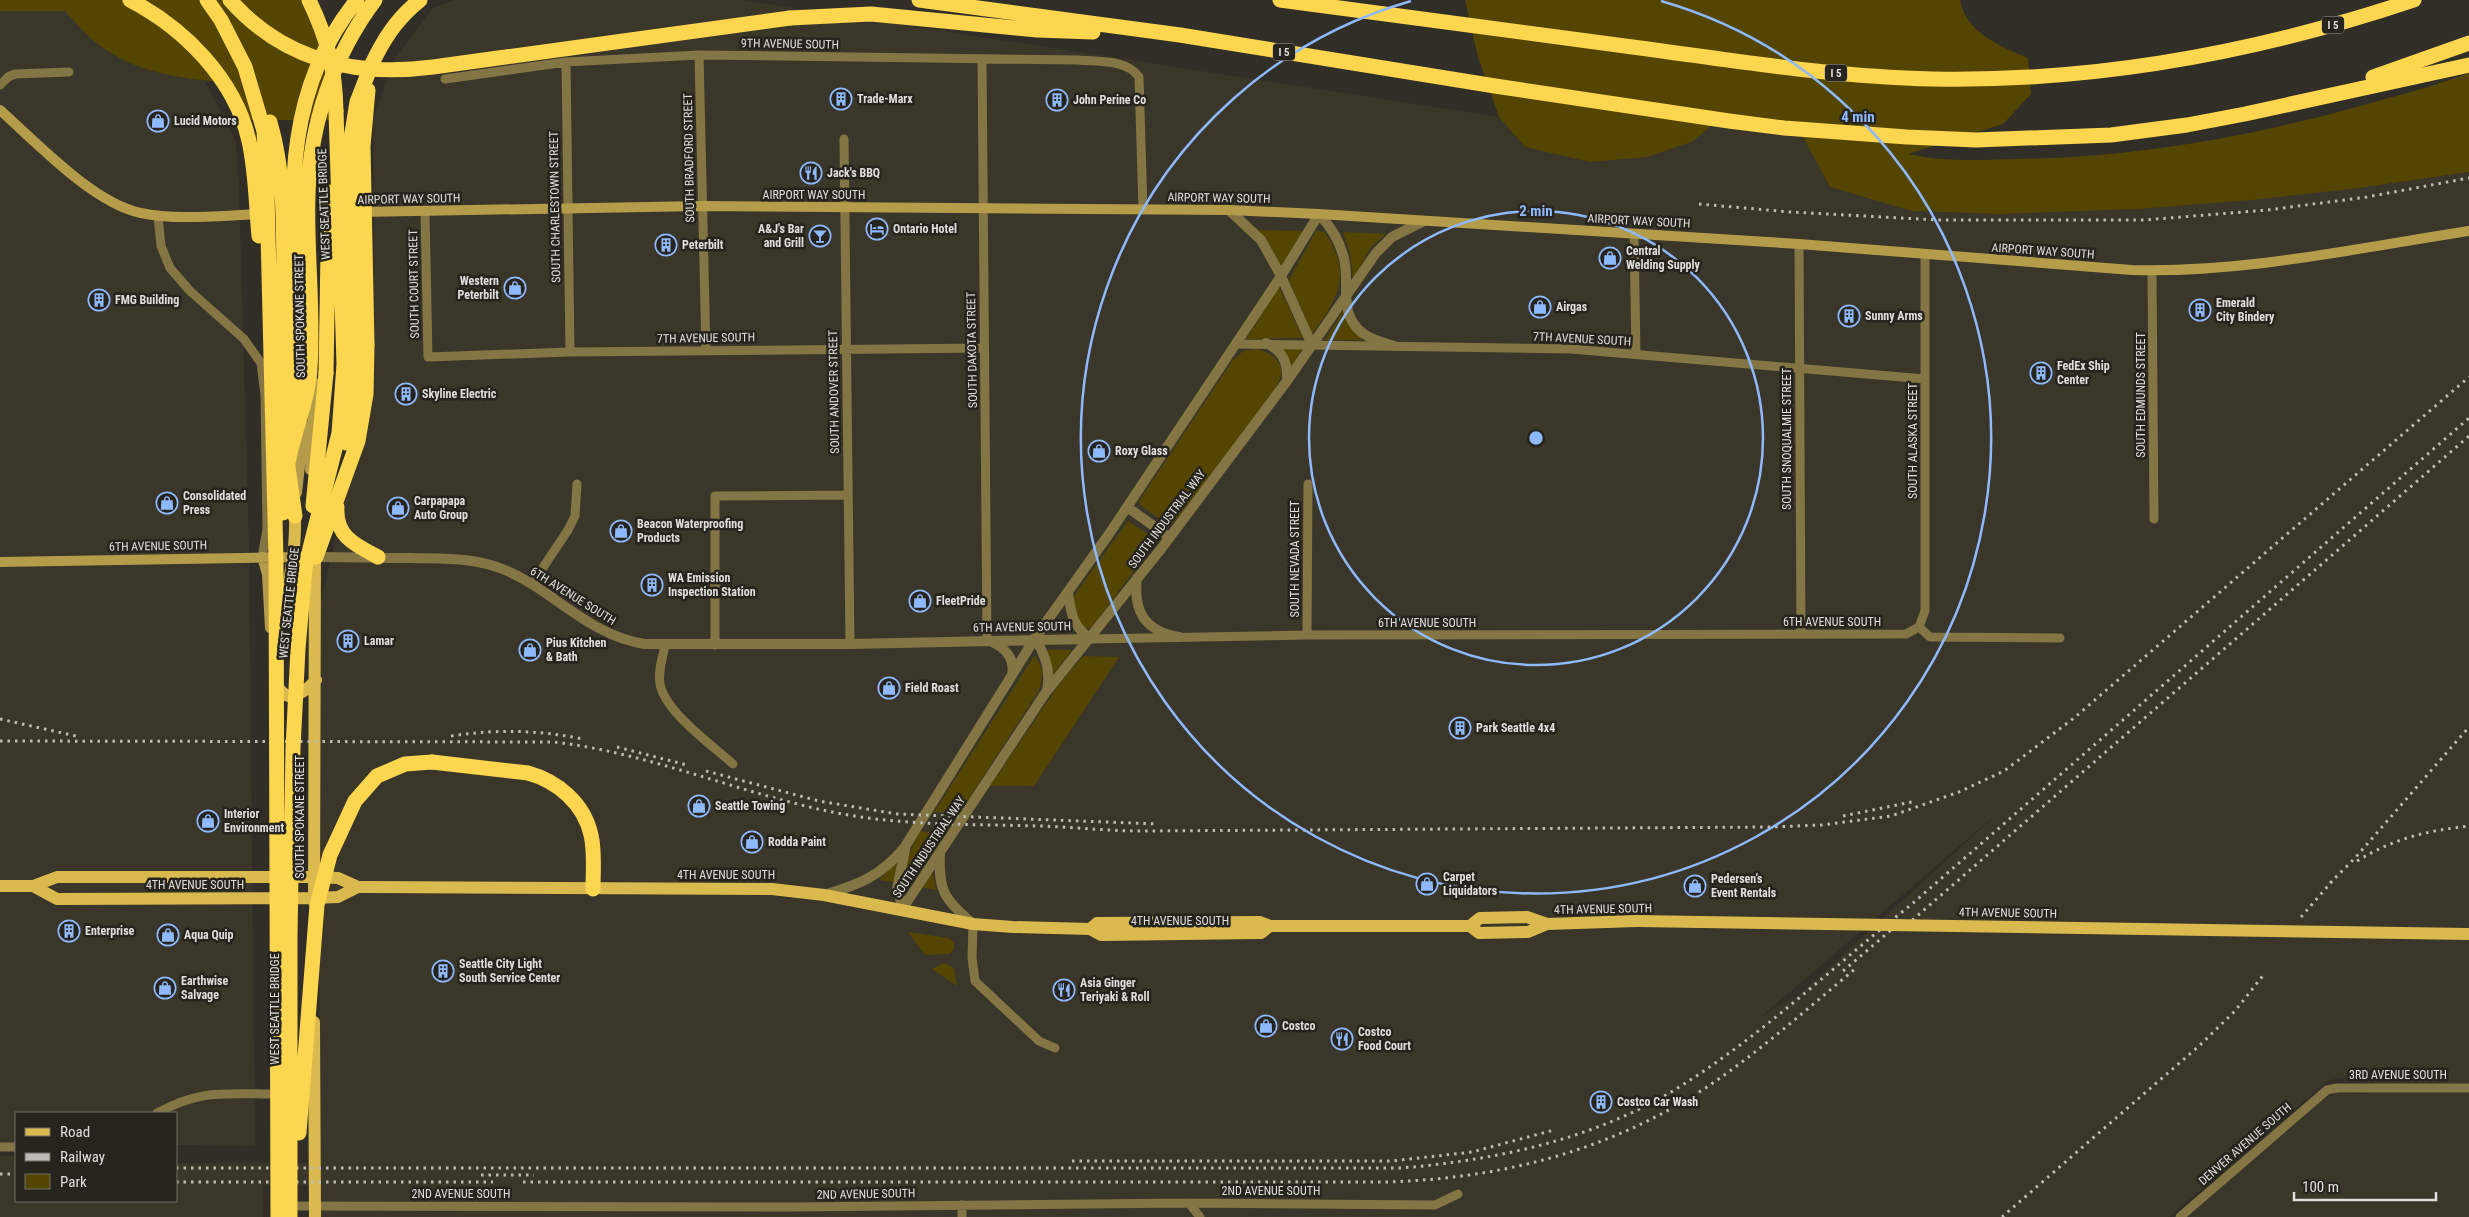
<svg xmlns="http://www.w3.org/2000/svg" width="2469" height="1217" font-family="'Roboto Condensed',sans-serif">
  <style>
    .built { fill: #3a3629; fill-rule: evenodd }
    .green { fill: #554503 }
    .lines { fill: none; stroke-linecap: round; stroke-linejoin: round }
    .minor { stroke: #837544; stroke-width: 9 }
    .tertiary { stroke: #837544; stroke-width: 10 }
    .secondary { stroke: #b49c4b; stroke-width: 10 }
    .primary { stroke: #daba4e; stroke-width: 12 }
    .motorway { stroke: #fcd64f; stroke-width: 15 }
    .rail { stroke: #bdbbb6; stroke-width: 3; stroke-dasharray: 2.5 5; stroke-linecap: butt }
    .primary-bridge { stroke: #daba4e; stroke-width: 12 }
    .motorway-bridge { stroke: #fcd64f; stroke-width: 15 }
    .ring { fill: none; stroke: #8eb9fd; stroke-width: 2.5 }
    .labels { text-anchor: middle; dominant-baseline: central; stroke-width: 5; stroke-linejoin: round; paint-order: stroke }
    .shield { fill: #26241d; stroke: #a8a6a1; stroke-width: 1 }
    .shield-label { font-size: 11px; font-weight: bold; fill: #e0deda }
    .street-label { font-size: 12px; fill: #e0deda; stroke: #26241d }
    .poi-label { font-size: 12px; font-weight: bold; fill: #e0deda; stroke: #26241d; text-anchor: start }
    .centre { fill: #8eb9fd; stroke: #26241d; stroke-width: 2.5 }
    .ring-label { font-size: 15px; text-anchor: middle; font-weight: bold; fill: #8eb9fd; stroke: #26241d; stroke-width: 5; stroke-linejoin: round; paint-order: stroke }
  </style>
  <rect width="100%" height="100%" fill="#302e27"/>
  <path class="built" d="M0 0H97L196 64 236 141 239 188 249 544 255 1146 176 1145V1113H16V1144H0Z
    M454 0H742L1499 117 1525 147 1724 116 1796 124 1830 187 1912 211 2000 214 2359 188 2469 172V1217H2185L2321 1101 2336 1093 2369 1094 2368 1078H2339L2328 1081 2169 1217H321L320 1185 263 1186V1217H0V1156H16V1201H176V1163H320L318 612 348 486 374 325 373 120 393 61 433 8ZM1994 817 1800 994 1761 1017 1993 817Z"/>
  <path class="green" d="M0 0H305L321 36 335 120H241L221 82C177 78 134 72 98 44 86 35 75 22 65 11H0Z
    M1465 0H1960C1966 33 2000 46 2028 58L2031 94 2003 124 1908 154C1942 162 1979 160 2013 159 2133 158 2249 137 2364 105 2399 95 2435 86 2469 73V172L2359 188 2251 200 2138 209 2000 214 1912 211 1830 187 1796 124 1724 116 1691 142 1647 157 1590 162 1525 147 1499 117 1478 57Z
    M1259 230 1305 231 1282 270Z
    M1316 231 1325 232C1352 274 1339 297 1312 334L1289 280Z
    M1343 232 1386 234 1371 247 1353 279 1350 253Z
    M1279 287 1303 338 1246 339Z
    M1343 311 1351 328 1362 340H1325Z
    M1278 347H1303L1291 367Z
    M1257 349C1269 352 1283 360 1281 375 1277 399 1193 497 1173 523H1165L1140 505 1139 501 1233 360 1243 351Z
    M1128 521 1155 539V543L1091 628H1081L1075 617 1073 597Z
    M1046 650H1071V652L1053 674 1051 663Z
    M1034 656C1045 668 1043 677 1038 692L960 812H934Z
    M1083 656 1119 657 1034 786H990L1058 686Z
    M919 831 942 834 911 884 904 882 906 862Z
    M897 861 894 882 879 880Z
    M932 870 936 890 921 887Z
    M908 932 948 938 954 942V949L950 954 925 955Z
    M944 963 954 968 957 986 932 969Z"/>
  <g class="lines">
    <path class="minor" d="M699 55 706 351
      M982 60 987 640
      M566 62 570 352
      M445 79 566 62 699 55 1078 60C1098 62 1127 59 1139 77L1143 210
      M0 85 8 77 15 74 69 72
      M844 139 850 644
      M425 211 428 357 570 352 984 348
      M158 216 161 246 170 268 190 291 244 339 261 363 265 395 267 529 262 557
      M1634 234 1636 354
      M1799 244 1801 634
      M2152 271 2154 519
      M1236 344 1571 349 1925 379
      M532 584 568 530 575 516 577 484
      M1919 627 1925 611V255
      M1307 635 1308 484
      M1090 639 1307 635 1906 634 1919 627 1930 637 2060 638
      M715 645V496L848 495
      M665 646C662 658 658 672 660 684 665 712 712 745 733 764
      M973 924 972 958 975 981 1039 1041 1055 1048
      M157 1113C202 1089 222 1094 271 1094
      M0 1147H16
      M1189 1203 1200 1217
      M962 1205V1217
      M286 1206 794 1207 1189 1203 1435 1205 1458 1194
      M2180 1217 2327 1090 2337 1088H2469"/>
    <path class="tertiary" d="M1229 210 1261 240 1281 276 1312 345
      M1266 343C1283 351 1288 362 1287 381
      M1127 507 1169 537
      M316 557C348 557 379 558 411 558 443 559 474 557 505 570 554 591 590 636 645 644H850L1090 639
      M1137 578C1133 612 1145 631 1179 637
      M1068 594C1072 616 1072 624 1090 639
      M1035 639C1046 655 1051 672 1047 691
      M990 641C1006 648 1015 658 1012 675
      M940 852C938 892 944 898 973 924
      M824 895C858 885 881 876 904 848
      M903 908 897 889 906 845 1037 635 1109 534 1281 276 1319 214C1332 228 1342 244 1345 264 1348 283 1342 308 1354 324 1363 338 1380 341 1394 346
      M903 908 1046 692 1161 549 1287 381 1376 253 1392 237 1424 221"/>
    <path class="secondary" d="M0 110C37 143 93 203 141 213 178 221 225 215 263 214
      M360 212 702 206 1229 210 1319 214 1799 244 2132 270C2246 273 2357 248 2469 231
      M310 470 314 382
      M297 493 302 447 309 426
      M262 557 267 574 270 628
      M0 562 300 557"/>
    <path class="primary" d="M279 621C289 586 296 553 295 516
      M275 681C286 707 302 695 316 680
      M0 886H33L57 877H314L338 878 358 887
      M33 886 57 899 314 898 338 897 358 887H369L772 889 824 895 973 924 1013 927 1090 929 1101 935 1261 933 1270 926
      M314 902 315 547
      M1470 926 1480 918 1527 917 1547 924 1637 921
      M1090 929 1097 923 1260 922 1270 926H1470L1479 933 1528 932 1547 924
      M314 1022 315 1217"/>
    <path class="motorway" d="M309 0C328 40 335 67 336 111
      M919 0 1180 35 1495 86 1729 121 1784 128 1907 137 1976 140 2111 135 2187 125 2245 114 2469 65
      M1280 0C1400 16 1520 32 1640 48 1737 61 1835 77 1933 79 2097 82 2259 52 2414 0
      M790 18 871 14 1037 30 1093 32
      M371 66C383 40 397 18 420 0
      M2373 77 2469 43
      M284 304 286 453 295 516
      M293 408 296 371V305
      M313 506 326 373
      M337 507C335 536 355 545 378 557
      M316 557 358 441 366 394 367 345
      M432 762 528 773C557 781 584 803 591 835 595 852 593 871 593 889"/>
    <path class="rail" d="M1699 204 1790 212 1938 220H2144L2268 210 2367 197 2469 178
      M0 719 76 736
      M451 736C496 729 538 730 583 739
      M0 741 554 742C649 753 739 793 832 812 901 826 970 824 1039 826 1073 827 1107 831 1141 831L1771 827 1822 825 1891 816 1959 792 2004 771 2074 718 2469 377
      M617 747 687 765
      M706 771 819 801 897 814 1158 824
      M1843 816 1912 802
      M2357 861C2395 838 2426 831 2469 826
      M2330 883 2355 858 2469 727
      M2301 917 2334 879
      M1901 930 2469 436
      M1843 971 1904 919
      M1072 1161H1392L1472 1152 1554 1130
      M176 1168H1401C1499 1160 1600 1138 1684 1084 1766 1032 1836 964 1912 904L2469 418
      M0 1174H16
      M481 1175H534
      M176 1182H493
      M523 1182H1388C1503 1178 1609 1151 1707 1087 1759 1052 1807 1009 1855 969
      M2002 1217 2199 1046 2235 1011 2265 973"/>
    <path class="primary-bridge" d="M1637 921 2469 934"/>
    <path class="motorway-bridge" d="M130 0C184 28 235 79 249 141 256 172 256 205 259 236
      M207 0 221 20 245 67 264 131 267 194 276 559 278 1217
      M230 0C284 61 355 77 433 67L790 18
      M270 122C287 180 283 244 284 304
      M296 305C291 195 283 91 357 0
      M367 345 363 146 368 90
      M326 373 329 192
      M346 443 351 418 355 379 351 139 357 102 371 66
      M283 513C284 489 286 466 293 442 299 418 309 393 310 368 314 310 306 252 308 194 310 124 333 56 375 0
      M299 1133 317 905 330 855 355 801 377 776 405 764 432 762
      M290 1217V937L293 748 298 649 305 568 339 433 344 364 336 111"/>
  </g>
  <g class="ring">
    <circle cx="1536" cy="438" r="227"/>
    <path d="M1661 1A455 455 0 1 1 1411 1"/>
  </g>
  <defs>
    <g id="building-ring" transform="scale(1.125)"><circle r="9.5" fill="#26241d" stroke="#8eb9fd" stroke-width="1.5"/><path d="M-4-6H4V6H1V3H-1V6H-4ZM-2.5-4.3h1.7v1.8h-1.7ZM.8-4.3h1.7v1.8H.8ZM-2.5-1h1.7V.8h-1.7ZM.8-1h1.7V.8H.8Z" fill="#8eb9fd"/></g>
    <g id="shop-ring" transform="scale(1.125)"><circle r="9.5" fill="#26241d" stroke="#8eb9fd" stroke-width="1.5"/><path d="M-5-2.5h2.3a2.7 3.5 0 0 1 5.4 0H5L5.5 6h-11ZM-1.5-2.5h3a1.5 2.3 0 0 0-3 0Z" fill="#8eb9fd"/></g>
    <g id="restaurant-ring" transform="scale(1.125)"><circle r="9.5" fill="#26241d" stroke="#8eb9fd" stroke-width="1.5"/><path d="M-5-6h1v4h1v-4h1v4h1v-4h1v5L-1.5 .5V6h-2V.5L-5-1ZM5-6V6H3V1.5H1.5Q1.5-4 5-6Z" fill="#8eb9fd"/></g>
    <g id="hotel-ring" transform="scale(1.125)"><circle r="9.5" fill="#26241d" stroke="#8eb9fd" stroke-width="1.5"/><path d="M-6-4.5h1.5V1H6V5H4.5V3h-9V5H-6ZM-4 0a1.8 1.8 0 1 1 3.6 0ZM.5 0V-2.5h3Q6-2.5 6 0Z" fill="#8eb9fd"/></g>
    <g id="bar-ring" transform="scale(1.125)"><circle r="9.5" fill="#26241d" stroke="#8eb9fd" stroke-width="1.5"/><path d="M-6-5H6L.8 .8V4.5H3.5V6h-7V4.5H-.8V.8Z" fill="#8eb9fd"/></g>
  </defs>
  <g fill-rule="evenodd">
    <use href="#building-ring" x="841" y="99"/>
    <use href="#building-ring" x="1057" y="100"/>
    <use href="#shop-ring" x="158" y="121"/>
    <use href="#restaurant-ring" x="811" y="173"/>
    <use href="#hotel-ring" x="877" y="229"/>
    <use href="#bar-ring" x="820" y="236"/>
    <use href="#building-ring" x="666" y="245"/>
    <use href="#shop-ring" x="1610" y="258"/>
    <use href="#shop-ring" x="515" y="288"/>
    <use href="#building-ring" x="99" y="300"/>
    <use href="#shop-ring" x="1540" y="307"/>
    <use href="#building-ring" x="2200" y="310"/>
    <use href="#building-ring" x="1849" y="316"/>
    <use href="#building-ring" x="2041" y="373"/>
    <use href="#building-ring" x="406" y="394"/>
    <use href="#shop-ring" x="1099" y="451"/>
    <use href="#shop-ring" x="167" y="503"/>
    <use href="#shop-ring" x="398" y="508"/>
    <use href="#shop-ring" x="621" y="531"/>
    <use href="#building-ring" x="652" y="585"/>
    <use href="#shop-ring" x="920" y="601"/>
    <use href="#building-ring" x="348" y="641"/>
    <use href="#shop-ring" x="530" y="650"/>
    <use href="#shop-ring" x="889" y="688"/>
    <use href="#building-ring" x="1460" y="728"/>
    <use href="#shop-ring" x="699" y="806"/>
    <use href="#shop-ring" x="208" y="821"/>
    <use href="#shop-ring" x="752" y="842"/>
    <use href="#shop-ring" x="1427" y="884"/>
    <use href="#shop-ring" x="1695" y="886"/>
    <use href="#building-ring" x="69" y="931"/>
    <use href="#shop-ring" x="168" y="935"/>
    <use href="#building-ring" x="443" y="971"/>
    <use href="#shop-ring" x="165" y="988"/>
    <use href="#restaurant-ring" x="1064" y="990"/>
    <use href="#shop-ring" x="1266" y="1026"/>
    <use href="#restaurant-ring" x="1342" y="1039"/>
    <use href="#building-ring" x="1601" y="1102"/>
  </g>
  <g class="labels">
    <g class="shield">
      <rect x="2322" y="16.5" width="22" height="17" rx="4"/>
      <rect x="1273" y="43.5" width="22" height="17" rx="4"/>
      <rect x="1825" y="64.5" width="22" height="17" rx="4"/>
    </g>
    <g class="shield-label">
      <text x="2333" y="25">I 5</text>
      <text x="1284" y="52">I 5</text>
      <text x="1836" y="73">I 5</text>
    </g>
    <g class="street-label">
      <text transform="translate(790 44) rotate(1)">9TH AVENUE SOUTH</text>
      <text transform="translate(689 158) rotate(-91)">SOUTH BRADFORD STREET</text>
      <text x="814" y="195">AIRPORT WAY SOUTH</text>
      <text transform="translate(1219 198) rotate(1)">AIRPORT WAY SOUTH</text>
      <text transform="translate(409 199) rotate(-1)">AIRPORT WAY SOUTH</text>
      <text transform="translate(324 204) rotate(-92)">WEST SEATTLE BRIDGE</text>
      <text transform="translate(555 207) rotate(-91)">SOUTH CHARLESTOWN STREET</text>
      <text transform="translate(1639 221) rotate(3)">AIRPORT WAY SOUTH</text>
      <text transform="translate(2043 251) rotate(4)">AIRPORT WAY SOUTH</text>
      <text transform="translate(414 284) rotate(-91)">SOUTH COURT STREET</text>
      <text transform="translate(300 316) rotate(-91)">SOUTH SPOKANE STREET</text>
      <text transform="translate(706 338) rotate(-1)">7TH AVENUE SOUTH</text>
      <text transform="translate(1582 339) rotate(3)">7TH AVENUE SOUTH</text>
      <text transform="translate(972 350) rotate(-91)">SOUTH DAKOTA STREET</text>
      <text transform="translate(834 392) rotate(-91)">SOUTH ANDOVER STREET</text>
      <text transform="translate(2141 395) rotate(-90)">SOUTH EDMUNDS STREET</text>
      <text transform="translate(1787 439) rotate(-90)">SOUTH SNOQUALMIE STREET</text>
      <text transform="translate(1913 441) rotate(-90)">SOUTH ALASKA STREET</text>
      <text transform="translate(1167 519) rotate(-53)">SOUTH INDUSTRIAL WAY</text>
      <text transform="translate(158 546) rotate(-1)">6TH AVENUE SOUTH</text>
      <text transform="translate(1295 559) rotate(-90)">SOUTH NEVADA STREET</text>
      <text transform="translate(573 596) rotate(32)">6TH AVENUE SOUTH</text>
      <text transform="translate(289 603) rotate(-84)">WEST SEATTLE BRIDGE</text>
      <text x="1832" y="622">6TH AVENUE SOUTH</text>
      <text x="1427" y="623">6TH AVENUE SOUTH</text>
      <text transform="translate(1022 627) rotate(-1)">6TH AVENUE SOUTH</text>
      <text transform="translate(300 817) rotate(-90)">SOUTH SPOKANE STREET</text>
      <text transform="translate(929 847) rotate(-56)">SOUTH INDUSTRIAL WAY</text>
      <text x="726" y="875">4TH AVENUE SOUTH</text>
      <text x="195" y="885">4TH AVENUE SOUTH</text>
      <text transform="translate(1603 909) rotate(-1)">4TH AVENUE SOUTH</text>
      <text transform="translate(2008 913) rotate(1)">4TH AVENUE SOUTH</text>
      <text x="1180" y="921">4TH AVENUE SOUTH</text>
      <text transform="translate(275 1009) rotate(-90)">WEST SEATTLE BRIDGE</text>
      <text x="2398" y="1075">3RD AVENUE SOUTH</text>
      <text transform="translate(2245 1144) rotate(-41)">DENVER AVENUE SOUTH</text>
      <text x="1271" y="1191">2ND AVENUE SOUTH</text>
      <text x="461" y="1194">2ND AVENUE SOUTH</text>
      <text transform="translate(866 1194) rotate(-1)">2ND AVENUE SOUTH</text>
    </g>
    <g class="poi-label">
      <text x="857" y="99">Trade-Marx</text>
      <text x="1073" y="100">John Perine Co</text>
      <text x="174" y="121">Lucid Motors</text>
      <text x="827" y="173">Jack's BBQ</text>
      <text x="804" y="229" text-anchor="end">A&amp;J's Bar<tspan x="804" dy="14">and Grill</tspan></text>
      <text x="893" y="229">Ontario Hotel</text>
      <text x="682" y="245">Peterbilt</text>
      <text x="1626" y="251">Central<tspan x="1626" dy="14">Welding Supply</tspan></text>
      <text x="499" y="281" text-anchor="end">Western<tspan x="499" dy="14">Peterbilt</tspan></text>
      <text x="115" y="300">FMG Building</text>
      <text x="2216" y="303">Emerald<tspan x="2216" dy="14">City Bindery</tspan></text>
      <text x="1556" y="307">Airgas</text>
      <text x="1865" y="316">Sunny Arms</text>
      <text x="2057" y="366">FedEx Ship<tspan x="2057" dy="14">Center</tspan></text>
      <text x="422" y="394">Skyline Electric</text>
      <text x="1115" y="451">Roxy Glass</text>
      <text x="183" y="496">Consolidated<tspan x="183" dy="14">Press</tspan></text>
      <text x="414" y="501">Carpapapa<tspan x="414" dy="14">Auto Group</tspan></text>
      <text x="637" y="524">Beacon Waterproofing<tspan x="637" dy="14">Products</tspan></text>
      <text x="668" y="578">WA Emission<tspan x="668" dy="14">Inspection Station</tspan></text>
      <text x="936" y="601">FleetPride</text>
      <text x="364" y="641">Lamar</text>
      <text x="546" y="643">Pius Kitchen<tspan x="546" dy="14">&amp; Bath</tspan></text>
      <text x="905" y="688">Field Roast</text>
      <text x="1476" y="728">Park Seattle 4x4</text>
      <text x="715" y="806">Seattle Towing</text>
      <text x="224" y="814">Interior<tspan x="224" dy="14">Environment</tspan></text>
      <text x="768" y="842">Rodda Paint</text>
      <text x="1443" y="877">Carpet<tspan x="1443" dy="14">Liquidators</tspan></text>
      <text x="1711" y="879">Pedersen’s<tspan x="1711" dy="14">Event Rentals</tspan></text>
      <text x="85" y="931">Enterprise</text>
      <text x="184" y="935">Aqua Quip</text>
      <text x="459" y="964">Seattle City Light<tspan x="459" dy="14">South Service Center</tspan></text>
      <text x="181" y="981">Earthwise<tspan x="181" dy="14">Salvage</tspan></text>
      <text x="1080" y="983">Asia Ginger<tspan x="1080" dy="14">Teriyaki &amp; Roll</tspan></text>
      <text x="1282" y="1026">Costco</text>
      <text x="1358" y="1032">Costco<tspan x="1358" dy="14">Food Court</tspan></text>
      <text x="1617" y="1102">Costco Car Wash</text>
    </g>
  </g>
  <circle cx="1536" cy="438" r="8" class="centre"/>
  <g class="ring-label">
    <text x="1858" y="122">4 min</text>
    <text x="1536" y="216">2 min</text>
  </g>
  <rect x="15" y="1112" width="162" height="90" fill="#26241d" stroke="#706e69"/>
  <rect x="25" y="1128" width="25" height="8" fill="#daba4e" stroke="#706e69"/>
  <text x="60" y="1137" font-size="15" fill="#e0deda">Road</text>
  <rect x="25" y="1153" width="25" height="8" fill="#bdbbb6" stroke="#706e69"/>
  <text x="60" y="1162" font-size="15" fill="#e0deda">Railway</text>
  <rect x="25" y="1174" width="25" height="15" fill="#554503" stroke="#706e69"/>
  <text x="60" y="1187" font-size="15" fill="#e0deda">Park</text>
  <path d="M2294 1192v8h142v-8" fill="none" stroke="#e0deda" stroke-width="2.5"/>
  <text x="2302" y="1192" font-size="15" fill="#e0deda" stroke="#26241d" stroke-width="4" paint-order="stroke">100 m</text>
</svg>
